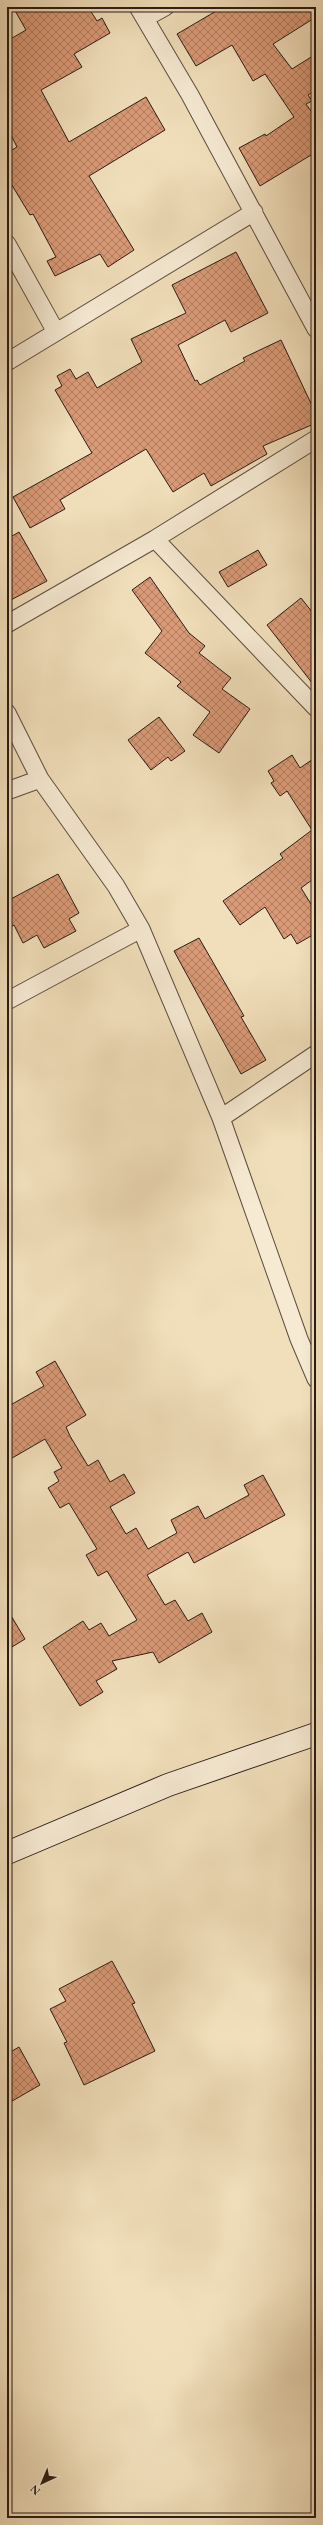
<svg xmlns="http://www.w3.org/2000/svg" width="323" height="2525" font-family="'EB Garamond',serif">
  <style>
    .building { fill: url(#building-cross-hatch); stroke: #2a1b15 }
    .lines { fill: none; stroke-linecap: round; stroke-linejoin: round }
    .street-casing { stroke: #5c4c3e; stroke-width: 19 }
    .secondary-casing { stroke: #2a1b15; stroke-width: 24 }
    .street { stroke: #f6ead3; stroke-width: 17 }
    .secondary { stroke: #f6ead3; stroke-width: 22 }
  </style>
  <defs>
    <pattern id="building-cross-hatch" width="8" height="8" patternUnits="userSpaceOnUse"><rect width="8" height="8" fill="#da9a77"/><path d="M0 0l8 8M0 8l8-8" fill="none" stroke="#b17d60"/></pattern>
  </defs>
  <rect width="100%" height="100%" fill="#f1dfbb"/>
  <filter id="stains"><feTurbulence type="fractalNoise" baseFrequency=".005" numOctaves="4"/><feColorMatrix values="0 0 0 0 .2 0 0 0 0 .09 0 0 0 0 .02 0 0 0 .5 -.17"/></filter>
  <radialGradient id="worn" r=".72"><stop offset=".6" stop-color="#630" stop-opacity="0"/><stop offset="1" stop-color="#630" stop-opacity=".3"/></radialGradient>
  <path class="building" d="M13 7H88L97 21 102 18 110 33 74 54 82 67 41 90 69 142 146 97 165 130 89 176 134 250 108 267 100 254 55 276 47 261 56 257 33 214 30 215 7 177V153L17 147 7 127V41L26 30Z
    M223 7H316V17L273 44 292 69 316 54V90L308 95 312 101 306 104 316 118V152L260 186 239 148 265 134 266 136 294 117 265 74 253 81 232 45 196 66 177 34Z
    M236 252 268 313 231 332 225 320 178 345 195 381 197 380 200 385 245 361 243 358 281 340 316 414V423L263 446 267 454 211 486 204 473 173 492 146 449 60 500 65 509 30 528 13 497 92 453 55 390 62 386 57 376 70 369 76 379 88 372 97 388 142 362 131 339 186 313 172 285Z
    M19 532 47 581 7 602V539Z
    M258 550 267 565 228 587 219 572Z
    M150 577 189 633 205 646 199 653 231 678 222 689 250 709 219 753 193 735 210 712 177 686 181 682 145 653 162 631 132 590Z
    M301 598 316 617V688L267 625Z
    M159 717 185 751 171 761 168 757 151 770 128 740Z
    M292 755 300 768 316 757V877L301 888 316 912V933L297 944 291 934 284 939 265 907 240 925 223 901 283 858 280 854 312 830 287 791 280 796 271 783 274 781 268 771Z
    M58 874 79 913 69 919 76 931 44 948 37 935 23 943 14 925 7 929V901Z
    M199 938 244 1016 241 1017 266 1060 241 1074 174 951Z
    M55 1361 86 1415 66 1427 70 1436 88 1466 98 1460 110 1482 124 1474 135 1493 110 1507 126 1534 136 1528 148 1549 177 1533 171 1520 198 1506 205 1519 249 1495 244 1485 263 1475 285 1515 194 1563 188 1552 147 1575 165 1605 175 1600 188 1621 202 1613 212 1632 159 1663 153 1652 112 1661 117 1669 96 1681 103 1692 80 1706 43 1647 83 1621 89 1630 101 1623 109 1636 137 1620 107 1571 98 1576 86 1555 97 1549 69 1503 60 1508 48 1488 59 1481 54 1472 62 1468 45 1439 7 1461V1407L44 1386 36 1372Z
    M7 1609 25 1639 7 1650Z
    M112 1961 135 2003 132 2004 155 2051 84 2085 64 2043 67 2042 50 2009 66 2001 59 1989Z
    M19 2047 40 2085 7 2104V2054Z"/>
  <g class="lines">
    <g class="street-casing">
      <path id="street" d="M138 7 190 95 316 329
        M145 18 165 7
        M7 244 56 332
        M7 362 254 212
        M155 539 316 708
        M7 624 155 539 316 439
        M7 713 40 779 116 886 141 929 221 1118 299 1339 316 1379
        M7 791 40 779
        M7 1001 141 929
        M221 1118 316 1054"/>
    </g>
    <g class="secondary-casing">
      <path id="secondary" d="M7 1853 168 1785 316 1734"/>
    </g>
    <use href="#street" class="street"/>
    <use href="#secondary" class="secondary"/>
  </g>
  <rect width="323" height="2525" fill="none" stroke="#f1dfbb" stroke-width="24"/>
  <rect x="8" y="8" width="307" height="2509" fill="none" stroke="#2a1b15" stroke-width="2"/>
  <rect x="12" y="12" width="299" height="2501" fill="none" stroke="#2a1b15"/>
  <g transform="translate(42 2483) rotate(224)" stroke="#f6ead3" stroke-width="3" paint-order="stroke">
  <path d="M0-3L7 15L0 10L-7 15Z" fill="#2a1b15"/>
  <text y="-6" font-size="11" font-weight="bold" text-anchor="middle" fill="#2a1b15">N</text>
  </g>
  <rect width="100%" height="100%" filter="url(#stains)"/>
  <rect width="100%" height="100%" fill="url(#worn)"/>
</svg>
